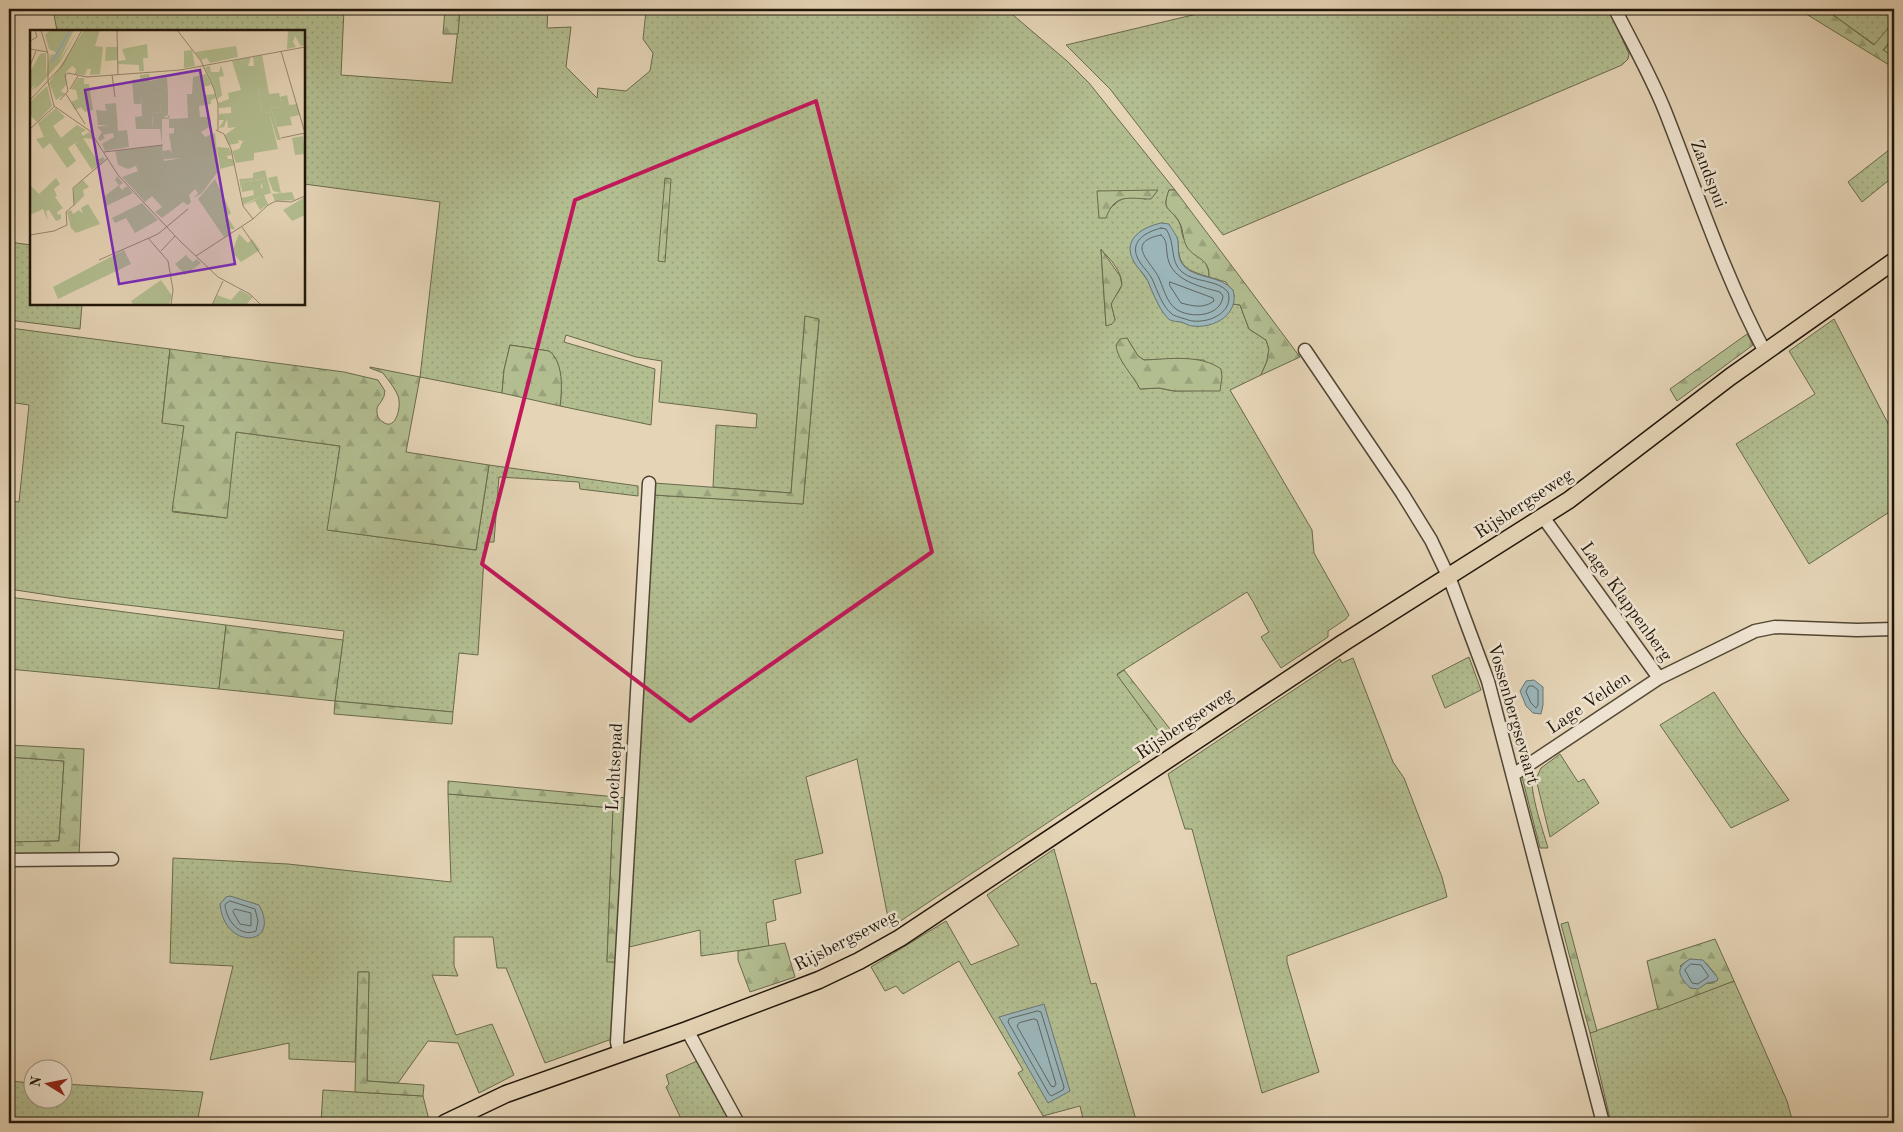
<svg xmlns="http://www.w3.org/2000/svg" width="1903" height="1132" font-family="'Old Standard TT',serif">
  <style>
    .grass { fill: url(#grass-dots); stroke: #696a4c; fill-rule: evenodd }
    .forest { fill: url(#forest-firs); stroke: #696a4c; fill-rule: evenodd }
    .water { fill: #9bb5b9; stroke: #6a7573 }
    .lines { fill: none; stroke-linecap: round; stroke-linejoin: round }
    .shore { stroke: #5e6661; stroke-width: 1 }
    .minor-casing { stroke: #514634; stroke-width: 15 }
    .major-casing { stroke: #201609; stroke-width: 19 }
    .minor { stroke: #eee3d0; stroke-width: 12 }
    .major { stroke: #e5d4b6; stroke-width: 16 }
    .marked { fill: none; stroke: #c2185b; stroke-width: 4; stroke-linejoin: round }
    .labels { text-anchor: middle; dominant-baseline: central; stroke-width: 5; stroke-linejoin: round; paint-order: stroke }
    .street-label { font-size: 18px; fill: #201609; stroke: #eee3d0 }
    .inset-river { fill: none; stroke: #9bb5b9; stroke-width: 2.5 }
    .inset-road { fill: none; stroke: #968871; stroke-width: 1 }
    .view { fill: #7b2cbf; fill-opacity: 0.15; stroke: #7b2cbf; stroke-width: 2.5 }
    .inset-edge { fill: none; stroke: #201609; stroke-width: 2.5 }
  </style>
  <defs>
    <pattern id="grass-dots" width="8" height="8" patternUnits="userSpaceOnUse" patternTransform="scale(1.25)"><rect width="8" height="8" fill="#b2bd90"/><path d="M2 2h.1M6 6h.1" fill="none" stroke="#99a27b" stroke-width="1.8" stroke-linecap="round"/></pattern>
    <pattern id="forest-firs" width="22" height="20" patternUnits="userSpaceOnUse" patternTransform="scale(1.25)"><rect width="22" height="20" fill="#b2bd90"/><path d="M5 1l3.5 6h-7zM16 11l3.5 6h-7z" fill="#99a27b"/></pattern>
  </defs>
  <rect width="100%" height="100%" fill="#e5d4b6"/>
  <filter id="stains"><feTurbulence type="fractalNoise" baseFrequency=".004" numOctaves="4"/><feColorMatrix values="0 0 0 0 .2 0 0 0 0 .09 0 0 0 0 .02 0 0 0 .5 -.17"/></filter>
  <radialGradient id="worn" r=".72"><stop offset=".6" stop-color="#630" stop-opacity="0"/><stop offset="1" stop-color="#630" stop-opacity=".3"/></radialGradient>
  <path class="grass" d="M53 9H344L341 75 452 83 460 9H548L547 28 571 27 566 67 597 98 598 88 626 91 650 71 653 53 643 39 646 11 626 9H1006L1067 61 1089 83 1175 190H1169C1162 210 1168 206 1178 220 1182 226 1181 234 1184 239 1193 252 1210 260 1209 277 1187 270 1178 268 1178 241L1133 260 1148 281 1159 305 1170 319C1192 325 1223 330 1233 304L1240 305 1249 329 1266 340 1269 349 1267 361 1261 375 1230 390 1312 530 1314 553 1349 615 1346 619 1328 631V637L1281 668 1261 637 1269 632C1261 619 1256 605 1247 592L1117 674 1167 743 890 928 857 759 806 777 823 853 795 860 801 893 773 900 776 920 766 923 769 946 701 956 700 930 625 948 653 495 803 504 819 320 805 316 791 493 713 487 716 425 756 428 757 414 659 402 662 361 636 357 566 335 564 342 655 369 651 425 560 406C562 390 563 361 549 351L510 345 504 370 502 393 420 377 440 202 304 184V31H57ZM1098 191 1146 199C1126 196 1122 196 1108 211ZM1101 250C1109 257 1125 275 1121 287 1118 294 1113 298 1111 304L1115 320 1106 325ZM1127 338 1138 356 1144 360H1204L1220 390 1174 391 1159 388 1140 389 1133 375 1123 362Z
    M1218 9H1553L1554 11 1561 9H1609L1629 54 1628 59 1622 65 1223 235 1110 89 1066 45Z
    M1825 9H1872L1877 12 1894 9V21L1875 45Z
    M1894 37V57L1883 51Z
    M1894 146V176L1862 202 1848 182Z
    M9 242 31 245V304H82L80 329 9 320Z
    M1834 319 1894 435V509L1809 564 1736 444 1815 394 1789 351Z
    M10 328 170 349 162 422 184 426 173 512 226 518 236 432 340 446 328 530 476 550 489 465 638 486V496L580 489 579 482 499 477 494 542H485L478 655 459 653 453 712 335 701 344 631 68 598 9 589V501L19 502 29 405 9 402Z
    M9 597 226 625 219 689 9 669Z
    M1469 657 1481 690 1445 708 1432 676Z
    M1353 658 1393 762 1404 778 1442 877 1447 897 1287 956V962L1319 1072 1262 1093 1192 829H1185L1168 774 1340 659 1342 663Z
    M1714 692 1741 733 1789 800 1731 828 1660 725Z
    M1560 754 1578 782 1584 779 1599 803 1550 837 1536 779 1541 768Z
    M9 757 64 761 59 841 9 842Z
    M1534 768C1526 784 1543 830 1548 848H1540L1522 777Z
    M448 794 613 808 607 961 617 962 612 1039 545 1063 506 968H497L493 937H454V966L458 976 432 975 456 1035 492 1024 514 1075 479 1093 458 1043 428 1041 398 1083 367 1081 369 972H358L355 1062 289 1059V1043L210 1060 233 966 170 963 173 858 288 864 451 882Z
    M1054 849 1091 984 1096 983 1137 1123H1084L1080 1106 1043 1116 1018 1073 1023 1070 959 961 903 994 896 986 885 991 871 967 946 921 971 965 1019 945 987 895Z
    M1734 981 1787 1101 1793 1123H1611L1590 1033Z
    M697 1061 729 1120 731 1123H683L666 1087 669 1084 666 1075Z
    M9 1081 32 1083V1100H62L63 1084 203 1092 197 1123H9Z
    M323 1090 423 1096 429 1120 423 1123H321Z"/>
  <path class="forest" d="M445 9H460L458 34H443Z
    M1798 9H1825L1874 45 1894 21V37L1883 50 1894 57V68Z
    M665 178 671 179 665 262 658 261Z
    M1158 190 1151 199C1130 199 1115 192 1106 218H1099L1097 191Z
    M1169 190H1175L1300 357 1261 375 1267 361 1269 349 1266 340 1249 329 1240 305 1233 304 1234 295 1226 282 1209 277C1210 258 1196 260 1187 247 1182 239 1184 228 1178 220 1168 206 1162 210 1169 190Z
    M1101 249 1120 276 1122 285 1111 304 1115 320 1112 324 1106 326Z
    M805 316 819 319 803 504 653 495 654 483 791 493Z
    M1747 334 1753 345 1677 401 1670 389Z
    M1127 338 1138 356 1144 360C1169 359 1200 354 1221 369L1222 377 1220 391H1174L1159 388 1140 389C1133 375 1117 360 1116 345L1120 339Z
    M510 345 549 351C564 362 562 390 560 406L502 393 504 370Z
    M170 349 344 372 378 380 385 391C384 393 385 396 383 398 381 404 376 405 377 412 377 416 379 420 383 422 396 432 402 405 398 396 395 388 388 380 383 373L370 368V367L420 377 406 452 489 465 476 550 327 530 340 446 236 432 227 518 172 511 184 426 162 423Z
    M226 625 343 640 335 701 453 712 452 724 334 714 335 701 219 689Z
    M1124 670 1170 729 1201 708 1206 717 1167 743 1117 675Z
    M9 745 84 749 79 856 9 857V842L59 841 64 761 9 757Z
    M448 781 627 798 617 962H607L613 808 448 794Z
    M1568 922 1597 1031 1590 1033 1561 924Z
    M1715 939 1734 981 1658 1010 1647 961ZM1690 959 1706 963 1716 975 1713 983H1707L1680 966Z
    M785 943 795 977 750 992 738 960V951Z
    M358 972H369L367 1081 424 1085 423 1096 355 1092Z"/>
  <path class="water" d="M1161 223 1169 224C1172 230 1177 235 1178 241 1179 251 1177 260 1185 267 1197 279 1220 275 1233 290 1240 314 1214 329 1192 326 1189 326 1185 323 1181 322 1178 322 1173 321 1170 320 1161 314 1153 293 1149 284 1146 275 1138 269 1134 262 1121 239 1143 227 1161 223Z
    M1534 680 1543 687V705L1541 714 1533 713 1526 706 1520 691 1526 681Z
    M230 896 259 905C282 947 224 951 220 904L226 897Z
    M1690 959 1703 960 1718 978 1717 981 1707 983 1698 989 1690 988C1679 976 1674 969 1690 959Z
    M1044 1004 1070 1091 1048 1103 999 1017Z"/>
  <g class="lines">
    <path class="shore" d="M1161 228 1166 229C1176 243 1169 261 1182 272 1195 283 1217 279 1228 292 1234 312 1210 323 1193 321 1190 321 1186 319 1182 318 1179 317 1174 316 1172 314 1162 306 1158 292 1153 281 1150 273 1142 267 1138 259 1129 241 1146 232 1161 228Z
      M1161 235C1167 240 1166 245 1167 253 1169 280 1198 286 1220 292L1223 296C1221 317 1190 319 1176 309 1166 302 1163 286 1158 276 1148 259 1126 242 1161 235Z
      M1170 282 1213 298 1214 301C1203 309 1193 306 1181 303L1170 286Z
      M1529 686H1533L1538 690V705L1536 708 1531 703 1526 692Z
      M230 901 255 909 258 921 256 931C240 938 226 920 225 905Z
      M235 909 251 913V926L240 924 233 912Z
      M1691 964 1701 965 1708 975V977L1698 984 1692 983 1685 970Z
      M1038 1011 1041 1012 1064 1087 1063 1090 1051 1096 1049 1094 1008 1022 1009 1019Z
      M1034 1019 1037 1020 1056 1084 1054 1087 1051 1086 1017 1026 1019 1023Z"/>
    <g class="minor-casing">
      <path id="minor" d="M1615 9C1632 43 1651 76 1665 111 1697 192 1724 275 1765 352
        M1305 350 1402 493 1431 540 1451 582 1488 681 1603 1123
        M1543 517 1659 678
        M1513 775 1659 678 1755 631 1775 627 1857 630 1894 629
        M9 860 112 859
        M687 1030 738 1123
        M619 1053 617 1042 649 483"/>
    </g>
    <g class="major-casing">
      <path id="major" d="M445 1123 506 1094 687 1030 819 980 859 961 900 938 1343 643 1569 500 1730 377 1894 261"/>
    </g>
    <use href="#minor" class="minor"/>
    <use href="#major" class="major"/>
  </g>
  <path class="marked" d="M816 101 932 552 690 721 482 564 575 200Z"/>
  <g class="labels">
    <g class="street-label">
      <text transform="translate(1708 174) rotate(69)">Zandspui</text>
      <text transform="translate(1524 504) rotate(-33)">Rijsbergseweg</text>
      <text transform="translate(1626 602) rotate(54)">Lage Klappenberg</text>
      <text transform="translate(1589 703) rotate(-34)">Lage Velden</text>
      <text transform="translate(1513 714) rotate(74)">Vossenbergsevaart</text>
      <text transform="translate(1185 724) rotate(-34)">Rijsbergseweg</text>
      <text transform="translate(615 767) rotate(-87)">Lochtsepad</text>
      <text transform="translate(846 941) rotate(-27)">Rijsbergseweg</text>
    </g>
  </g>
  <g transform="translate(30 30)">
    <rect width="275" height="275" fill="#e5d4b6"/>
    <path d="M40 0H44L29 31 48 0 31 31 0 66 8 56 0 61 7 53 0 59V42L10 24 16 23V45L20 25 27 24ZM54 0H70L65 16 73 17 70 44 60 45 61 39H57L55 45 45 44 46 39 42 36 36 42V55L31 61 35 64 26 70 19 53ZM258 0H275V15L271 16 265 6 263 12 266 17 257 19ZM117 14 118 28H113L114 41H109V35L88 34V31L96 30 92 19ZM206 16 208 27 180 33 177 28 171 30 165 22ZM76 17H87V30L75 31ZM162 20 165 36 154 38V21ZM232 25 238 58 229 60 232 83 239 82 248 119 224 123V130L206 133 202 121 209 119 213 111 208 110 209 113 199 115 195 105 206 97 198 98 197 89 194 97 189 98 194 90H189V84L201 83V77L189 78 188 73 199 69 198 63 211 60 202 31 221 27 218 36H224L223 27ZM191 35 194 46 189 47 192 65 188 69 175 37 180 36 181 42H189ZM119 44 120 51 137 47 138 63 122 67V72H130L131 82 122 83V90L123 98H132V114L130 99H106L105 87 112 86 111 65V74H104L102 50 109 49 110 53V45ZM176 44 181 55 173 57 175 65 185 64 186 68 181 70V74L169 76 170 87H180L181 91V96L171 102 175 107 185 103 189 140 172 163 164 168 168 163 165 159 159 165 161 172 158 175 153 172 132 188 125 182 132 177 122 166 115 172 92 147 108 141 106 136 98 139 88 135 85 121 132 115 134 131 152 128 134 129 133 121 140 120 142 124 139 104 144 103V98H139V89L158 88 157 64H162L163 47ZM48 48H54V54H59L63 80 55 82 51 77 45 80 41 72 48 69 46 60 41 59ZM17 56 22 76 7 92 0 85V72ZM257 65 259 75 267 74 270 85 260 87 262 95 247 97 241 78 252 77 250 67ZM86 73 88 101 97 100 99 117 75 121 72 114 84 107 83 103 73 105 75 108 70 111 68 108 72 102 67 97 78 95H68L66 80 76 81 75 74ZM26 78 35 87 23 96 31 108 47 95 56 100 51 103 53 106 59 102 65 109 53 108 67 130 73 127 75 130 62 140 45 114 48 111 38 118 46 131 37 138 20 113 13 119 6 109 14 107 8 93ZM273 106 275 124 265 125 262 108ZM187 117 199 118 202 125 197 126 198 129H203L205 135 190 139ZM235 140 237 148 210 152 209 149 223 148V143ZM87 146 93 153 89 156 92 160 97 156 103 163 76 176 75 166 89 155 85 150ZM247 146 251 163 243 161 238 148ZM26 148 30 154 24 159 27 166 25 167 33 178 27 182 28 185 31 184V189L26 191 19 180 16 181 18 191 13 179 0 185V155L9 164ZM185 149 201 183 197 186 205 199H197L200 203 194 207 168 169ZM53 150 59 157 53 160 54 166 44 176V158ZM231 150V166L213 175 212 168 224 165 223 160 212 162 211 153ZM275 167V185L262 191 253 180ZM112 173 128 190 105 203 96 188 85 193 82 188ZM58 174 70 194 46 203 41 198 37 182 41 180 43 184 49 180 53 184 51 178ZM209 204 218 213 222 209 230 220 211 232 202 222ZM94 220 101 234 28 269 23 257ZM156 225 163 232 167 229 171 233 155 245 145 234ZM131 250 142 266 139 275H103L101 271Z" fill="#b2bd90"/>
    <path d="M238 58 239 64 249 63 252 77 241 78 251 110H247L239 82 232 83 229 59ZM138 63V85L134 87 137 88 140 84 139 89H132V98H123L122 83 131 82 130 72H122L121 67ZM237 148 241 163 234 165 238 174 230 180 225 171 214 176 231 166 228 159 233 158 230 150 211 153V162L210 152ZM262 162 265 170 245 171 242 164ZM210 260 223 267 216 275H197L199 272 196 275H182L187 265 201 270Z" fill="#b2bd90"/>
    <path d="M20 0H39L27 23 19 19 15 5Z" fill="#b2bd90"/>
    <path d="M23 0H39L26 22 19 18 26 6 21 3Z" fill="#b2bd90"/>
    <path class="inset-river" d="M22 32 40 0"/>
    <path class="inset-road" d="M11 0 18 24V52L24 76 60 101 88 145 150 211 188 247 220 264 231 275M87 0 88 45M147 0 171 31 184 59 188 74V100M0 11 7 7 5 0M0 19 18 22M251 21 275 103M0 36 6 21M82 45 85 67M40 59 48 46M36 64 55 94M0 70 32 36 52 0M30 70 38 61 35 45 38 43 57 47 150 40 275 17M0 99 25 76M186 100 194 104 201 119 213 176 223 189M251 108 275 103M74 122 133 115M212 197 233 228M0 205 24 201 37 195 36 182 44 175 43 158 78 128M118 208 138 231 143 260 141 275M131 221 145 206M166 226 223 189 238 175 246 171 261 172 275 166M69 230 128 204 158 179M182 275 193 251"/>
    <path class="view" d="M170 40 205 234 89 254 55 60Z"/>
    <rect width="275" height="275" class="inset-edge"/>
  </g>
  <rect width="1903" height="1132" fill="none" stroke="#e5d4b6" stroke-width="30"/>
  <rect x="10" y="10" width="1883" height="1112" fill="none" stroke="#201609" stroke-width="2.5"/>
  <rect x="15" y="15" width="1873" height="1102" fill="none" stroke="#201609"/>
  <g transform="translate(48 1084) rotate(280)"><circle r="24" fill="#eee3d0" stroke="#9c9180"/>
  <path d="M0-4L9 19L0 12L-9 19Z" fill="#8f2418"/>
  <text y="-8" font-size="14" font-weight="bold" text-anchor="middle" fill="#201609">N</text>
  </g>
  <rect width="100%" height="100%" filter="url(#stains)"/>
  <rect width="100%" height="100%" fill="url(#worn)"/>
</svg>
